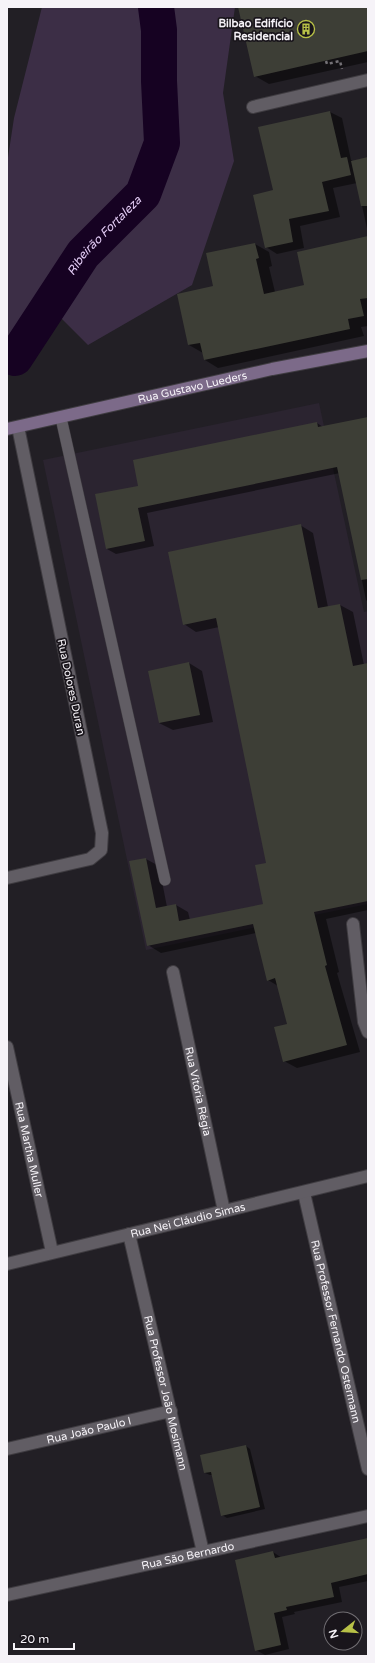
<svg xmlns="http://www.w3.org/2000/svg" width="375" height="1663" font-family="'Varela Round',sans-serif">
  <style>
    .built { fill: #2b2430 }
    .green { fill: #3c2e46 }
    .shadow { fill: #0007 }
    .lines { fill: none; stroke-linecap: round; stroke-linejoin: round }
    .river { stroke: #160222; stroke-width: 36 }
    .building { fill: #3d3e36 }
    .service-casing { stroke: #3f3c41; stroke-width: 12 }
    .minor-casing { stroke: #3f3c41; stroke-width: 14 }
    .secondary-casing { stroke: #3f3c41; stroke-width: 14 }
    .path { stroke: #747176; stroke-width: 2.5; stroke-dasharray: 3 3; stroke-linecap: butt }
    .service { stroke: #615d64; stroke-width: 11 }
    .minor { stroke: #615d64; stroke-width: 12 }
    .secondary { stroke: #7c6a89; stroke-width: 12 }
    .labels { text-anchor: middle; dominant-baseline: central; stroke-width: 3.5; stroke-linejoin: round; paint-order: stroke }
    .poi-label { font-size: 11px; font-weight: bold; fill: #f6f3f8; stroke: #19151b; text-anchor: end }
    .street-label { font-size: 11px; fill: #f6f3f8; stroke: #19151b }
    .water-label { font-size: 12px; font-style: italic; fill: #e4cdf6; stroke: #19151b }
  </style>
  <rect width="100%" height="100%" fill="#221f25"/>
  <path class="built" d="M319 403 364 612 368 611V904L146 950 43 460Z"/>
  <path class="green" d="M42 7H235L223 93 234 161 192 285 88 345 43 300 13 346 7 347V164L14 118Z"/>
  <path class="shadow" d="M239 7H368V62L269 84 255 76Z
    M330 112 342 118 351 160 353 161 368 158V233L357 183 333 188 340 217 300 226 304 248 277 254 266 247 274 191Z
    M368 237V326L361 327 364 336 218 368 205 360 203 353 189 345 215 287 207 254 255 244 269 252 272 266 269 267 275 292 306 285Z
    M368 418V602L366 600 340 473 147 513 154 546 116 554 107 549 139 486 317 423 323 427Z
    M300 525 313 533 328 607 340 605 353 612 364 665 368 664V910L326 919 339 972 337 973 360 1052 297 1068 284 1061 288 1024 278 986 268 980 256 933 161 953 148 945 146 859 159 866 167 907 176 905 188 912 190 920 265 904 267 864 219 627 196 632 184 624Z
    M189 663 202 671 213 722 173 730 159 723Z
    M246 1446 250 1449 265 1509 227 1518 222 1515 213 1475H210L205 1473Z
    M368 1539V1581L339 1587 342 1602 294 1612 295 1614 282 1617 289 1649 265 1655 256 1650 273 1552 282 1558Z"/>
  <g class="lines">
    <path class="river" id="s1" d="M15 358 83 254 143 194 162 143 159 81V30L156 7"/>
  </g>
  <path class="building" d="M238 7H368V51L254 77Z
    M330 111 341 158 347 157 351 175 322 182 329 211 289 219 293 242 265 248 253 195 273 190 258 127Z
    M368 157V206H361L351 161Z
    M368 236V298L360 299 364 316 348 319 350 329 204 360 200 343 188 345 177 294 213 286 206 253 255 243 259 258 256 259 264 294 304 285 297 252Z
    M368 417V579L361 580 337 467 138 508 145 541 106 549 95 494 138 486 133 460 317 422 318 427Z
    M301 524 318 608 340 604 353 666 368 663V901L314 912 327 965 325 966 347 1045 283 1062 274 1027 287 1024 275 978 267 981 253 924 147 946 129 861 146 858 156 908 176 904 179 921 263 904 255 865 266 863 216 618 183 625 168 552Z
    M189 662 200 715 159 723 148 671Z
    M246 1445 260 1507 221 1516 211 1472 204 1473 200 1455Z
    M368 1538V1574L331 1583 334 1597 286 1607 287 1610 274 1613 281 1645 255 1651 235 1560 273 1551 275 1558Z"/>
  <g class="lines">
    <g class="service-casing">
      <path id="service" d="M61 418 165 880"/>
    </g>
    <g class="minor-casing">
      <g id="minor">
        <path d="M253 107 368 80"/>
        <path d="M7 878 90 859 101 850 102 833 18 427"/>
        <path d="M353 924 364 1022 368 1032"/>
        <path id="s2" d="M173 972 224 1211"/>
        <path id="s3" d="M7 1047 52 1252"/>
        <path id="s4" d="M304 1193 368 1469"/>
        <path id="s5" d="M129 1234 203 1552"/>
        <path id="s6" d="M7 1264 368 1176"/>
        <path id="s7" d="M7 1449 171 1411"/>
        <path id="s8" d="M7 1595 368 1516"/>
      </g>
    </g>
    <g class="secondary-casing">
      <g id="secondary">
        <path id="s9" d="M7 429 272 369 368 351"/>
      </g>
    </g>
    <path class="path" d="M326 61 327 64 340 61 342 69"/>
    <use href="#service" class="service"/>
    <use href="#minor" class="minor"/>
    <use href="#secondary" class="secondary"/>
  </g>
  <defs>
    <g id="building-ring" transform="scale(0.9)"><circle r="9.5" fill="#19151b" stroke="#b8c147" stroke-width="1.5"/><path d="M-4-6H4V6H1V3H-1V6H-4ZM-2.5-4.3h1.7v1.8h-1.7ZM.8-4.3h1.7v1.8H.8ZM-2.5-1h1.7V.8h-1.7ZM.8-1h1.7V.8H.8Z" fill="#b8c147"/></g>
  </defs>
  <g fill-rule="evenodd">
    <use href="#building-ring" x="306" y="29"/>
  </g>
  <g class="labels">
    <g class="poi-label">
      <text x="293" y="23">Bilbao Edifício<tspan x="293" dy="13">Residencial</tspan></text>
    </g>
    <g class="street-label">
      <text stroke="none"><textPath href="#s9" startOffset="190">Rua Gustavo Lueders</textPath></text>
      <text transform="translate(71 687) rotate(78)">Rua Dolores Duran</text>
      <text stroke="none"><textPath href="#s2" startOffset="122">Rua Vitória Régia</textPath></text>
      <text stroke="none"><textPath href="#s3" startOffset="105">Rua Martha Muller</textPath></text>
      <text stroke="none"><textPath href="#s6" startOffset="186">Rua Nei Cláudio Simas</textPath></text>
      <text stroke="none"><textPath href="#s4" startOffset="142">Rua Professor Fernando Ostermann</textPath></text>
      <text stroke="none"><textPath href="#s5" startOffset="163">Rua Professor João Mosimann</textPath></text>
      <text stroke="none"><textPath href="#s7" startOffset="84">Rua João Paulo I</textPath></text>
      <text stroke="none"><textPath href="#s8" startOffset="185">Rua São Bernardo</textPath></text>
    </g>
    <g class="water-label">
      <text stroke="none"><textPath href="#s1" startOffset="152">Ribeirão Fortaleza</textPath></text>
    </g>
  </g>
  <rect width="375" height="1663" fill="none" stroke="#f6f3f8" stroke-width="16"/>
  <g transform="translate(343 1631) rotate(253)"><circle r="19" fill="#19151b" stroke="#716e73"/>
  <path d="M0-3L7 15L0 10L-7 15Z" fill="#b8c147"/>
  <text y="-6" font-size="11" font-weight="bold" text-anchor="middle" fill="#f6f3f8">N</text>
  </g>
  <path d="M14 1643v6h60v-6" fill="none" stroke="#f6f3f8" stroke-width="2"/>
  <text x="20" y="1643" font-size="12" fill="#f6f3f8" stroke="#19151b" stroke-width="3" paint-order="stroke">20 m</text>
</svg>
